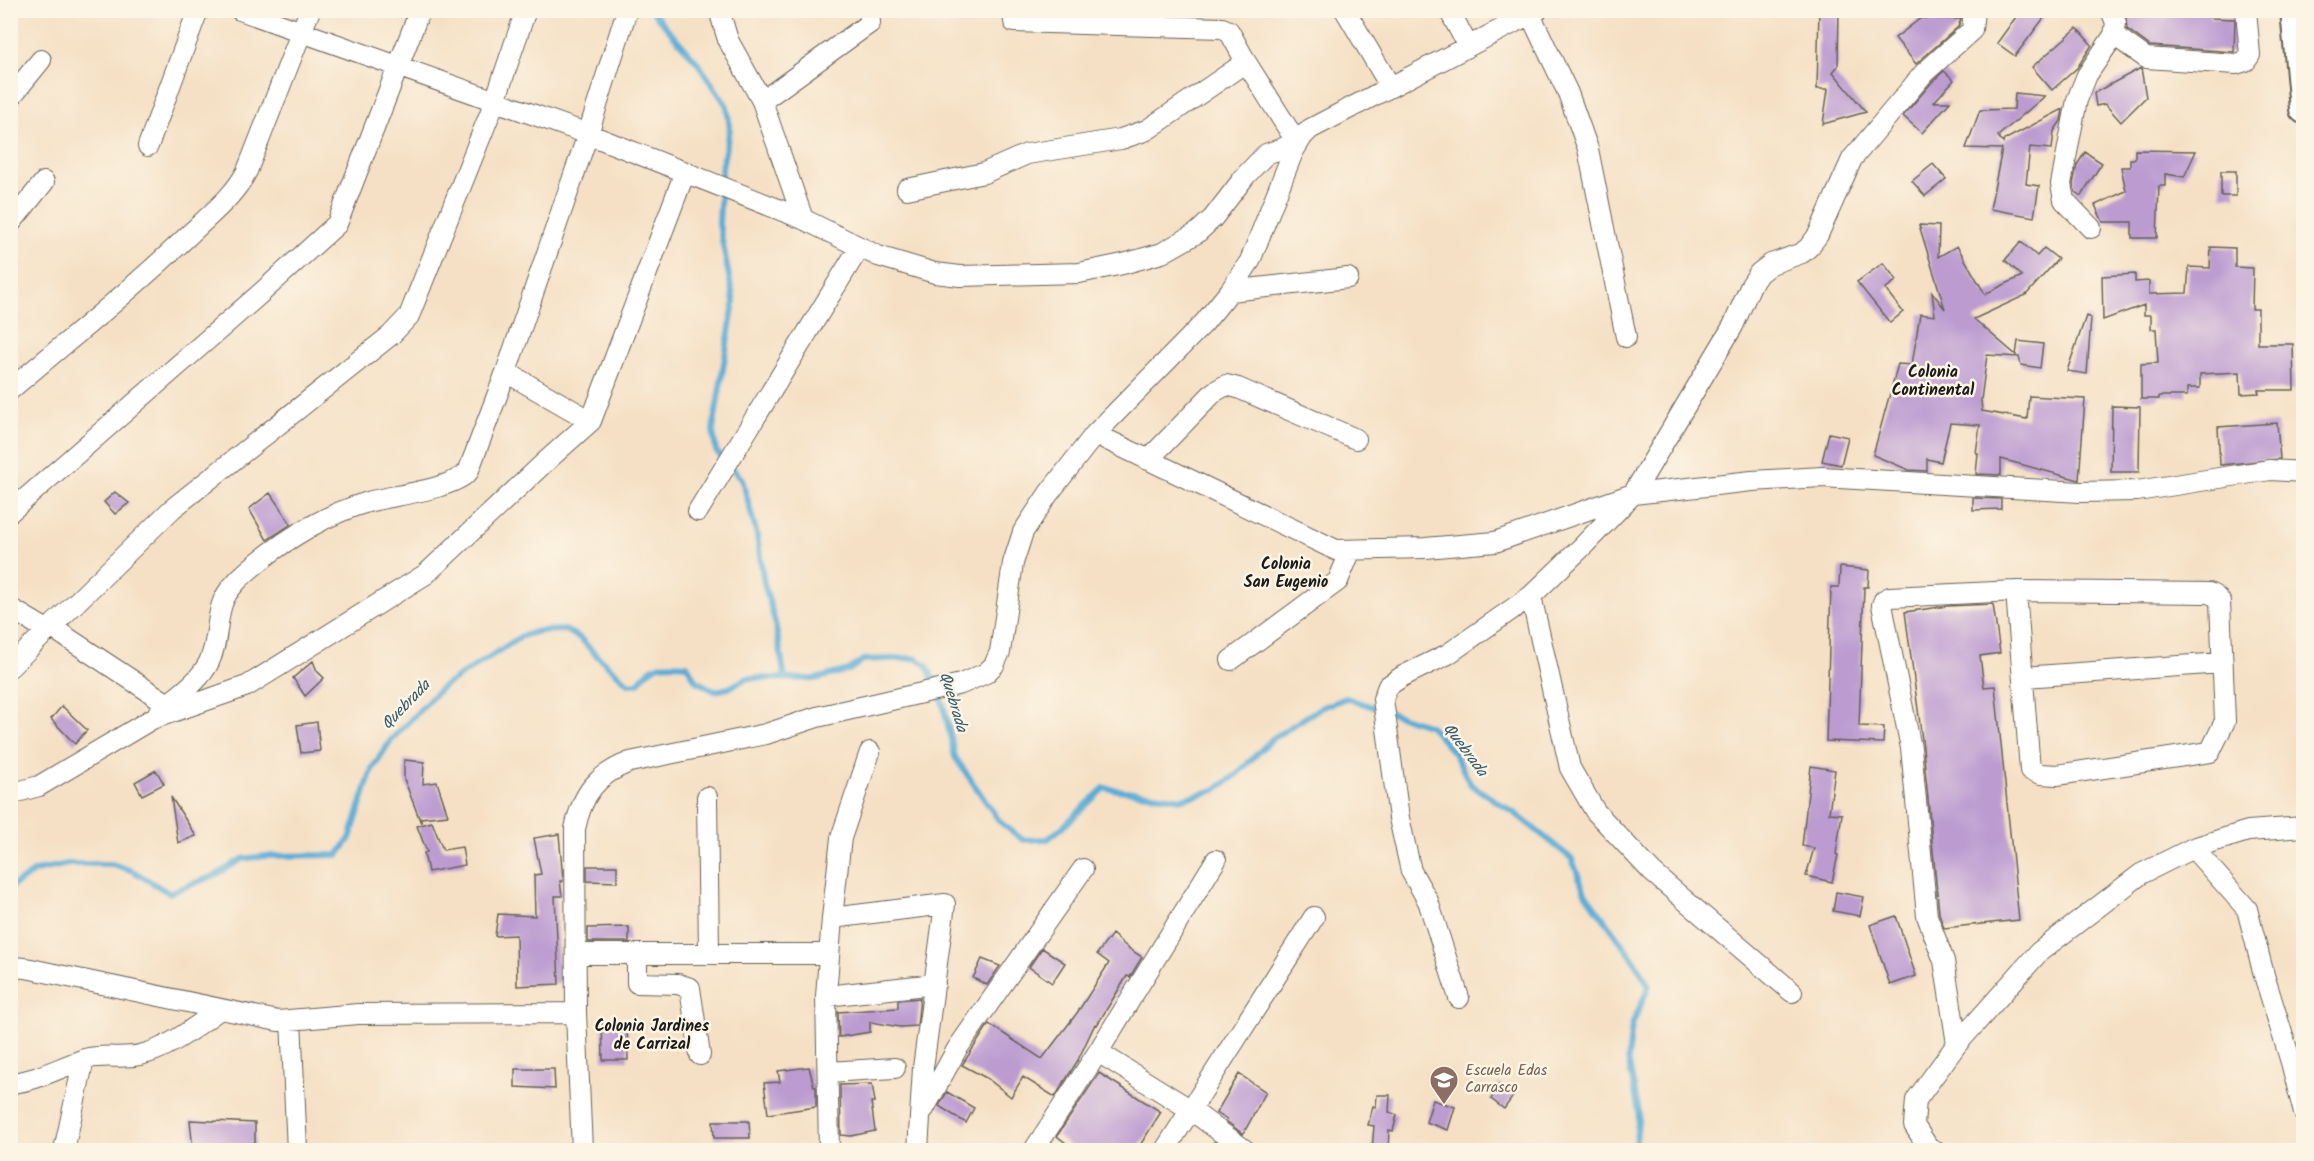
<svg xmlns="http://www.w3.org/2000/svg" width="2314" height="1161" font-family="Kalam,sans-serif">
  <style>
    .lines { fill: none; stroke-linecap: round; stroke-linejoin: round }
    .stream { stroke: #5bacd6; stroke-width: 6 }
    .building { fill: #bc9bd1 }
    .minor-casing { stroke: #686157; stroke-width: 22 }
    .highway-casing { stroke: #686157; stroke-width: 32 }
    .minor { stroke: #fff; stroke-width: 20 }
    .highway { stroke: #fff; stroke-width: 28 }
    .labels { text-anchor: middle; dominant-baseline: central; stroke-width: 5; stroke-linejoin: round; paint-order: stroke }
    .education-label { font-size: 15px; fill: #785e54; stroke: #fcf5e5; text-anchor: start }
    .neighbourhood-label { font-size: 16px; font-weight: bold; fill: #1c1c1c; stroke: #fcf5e5 }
    .water-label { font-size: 16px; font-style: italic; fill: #385d70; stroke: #fcf5e5 }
  </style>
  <rect width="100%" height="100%" fill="#fcf5e5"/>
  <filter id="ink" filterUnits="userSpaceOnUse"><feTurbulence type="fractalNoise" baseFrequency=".0167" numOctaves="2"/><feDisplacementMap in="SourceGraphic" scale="12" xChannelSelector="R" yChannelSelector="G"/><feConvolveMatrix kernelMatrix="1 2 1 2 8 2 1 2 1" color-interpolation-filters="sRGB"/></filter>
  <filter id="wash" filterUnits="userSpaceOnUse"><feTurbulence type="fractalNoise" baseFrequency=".008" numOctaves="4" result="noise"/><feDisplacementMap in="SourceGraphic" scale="24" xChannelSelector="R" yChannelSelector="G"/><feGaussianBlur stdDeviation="1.35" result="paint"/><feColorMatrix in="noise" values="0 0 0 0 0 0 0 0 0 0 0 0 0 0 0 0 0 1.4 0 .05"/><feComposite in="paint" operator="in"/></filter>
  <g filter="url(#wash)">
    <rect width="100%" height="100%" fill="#f5e0c5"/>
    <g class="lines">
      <path class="stream" d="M651 10 697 62 727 106 730 129 722 166 719 224 734 302 713 430 716 451 742 479 757 535 764 583 775 622 785 678
        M10 888 35 871 68 864H112L133 871 169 893 216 875 242 859 265 856 338 855 350 838 372 769 391 740 441 688 522 636 539 631 565 630 580 638 596 655 629 684 638 683C653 662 664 663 687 665L696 681 715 691 729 688 747 678 815 679 849 670 863 660 915 658 927 665 943 704 955 757 1000 822 1023 840 1048 839 1065 825 1104 788 1182 799 1215 790 1235 776 1272 739 1320 708 1346 698 1430 726 1454 753 1471 785 1516 814 1572 859 1585 893 1632 957 1649 986 1632 1025 1628 1059 1639 1112 1635 1150"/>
    </g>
    <g id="blocks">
      <path class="building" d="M1819 10H1839L1838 66 1833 72 1866 112 1823 124 1828 89H1817Z
        M2021 10H2050L2015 56 1997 43Z
        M2125 10H2211V18L2235 19 2234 52 2150 46 2127 29Z
        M1921 18 1961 19 1958 27 1916 64 1895 38Z
        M2077 28 2092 45 2077 68 2052 90 2032 67Z
        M2141 68 2146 97 2121 122 2105 104 2096 106 2094 93Z
        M1944 71 1954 80 1934 102H1950L1922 133 1903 116 1933 81Z
        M2015 93 2045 96 1998 136 2003 143 2004 140 2063 109 2061 121 2054 131 2052 149 2030 147 2026 184 2039 186 2034 217 1990 209 2002 149 1966 148 1980 110 2014 109Z
        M2135 150 2196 151 2184 177 2165 174V186H2159L2157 238H2132V222H2103L2095 205 2126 191 2121 167H2130V159H2135Z
        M2085 152 2102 163 2081 196 2075 192 2073 184 2077 165Z
        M1933 164 1946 179 1925 196 1912 181Z
        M2221 171H2236V196H2221Z
        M1919 225 1939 226 1938 257 1957 246 1985 294 2022 276 2005 260 2021 242 2037 256 2044 248 2058 259 2026 295 1974 319 2016 355 2018 341 2043 344 2040 368 2021 365 2019 357 1987 355 1981 400 1982 411 2027 419 2029 396 2085 399 2079 480 2001 459V475L1976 474 1978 453H1976L1980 425 1950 423 1941 462 1927 459V471L1909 470 1873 455 1898 364 1912 365 1920 314 1935 316 1932 292 1945 309Z
        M2211 247 2235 248V267L2253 268 2252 309H2258V344H2293L2294 390H2258L2259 393 2241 394 2240 372 2200 374V388H2187V396H2159V399H2141V364L2158 363 2156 329H2151V315H2144V305L2103 320 2102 276 2135 274V282L2149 281V294L2187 293 2189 267 2210 268Z
        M1883 263 1897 280 1885 289 1903 312 1890 323 1857 282Z
        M2086 316 2091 318 2087 374 2067 371Z
        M2112 406 2140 407 2139 472H2111Z
        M2277 423 2280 459 2220 465 2218 427Z
        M1829 433 1848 437 1841 465 1822 461Z
        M115 492 129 503 115 514 104 502Z
        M270 493 291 524 267 540 249 509Z
        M1973 498 2001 499V509L1973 510Z
        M1840 567 1869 570 1868 587H1864L1859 726 1884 727 1883 743 1826 741 1831 587H1839Z
        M1993 604 2000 653 1980 656 1984 687 1995 686 2019 920 1944 928 1939 913 1923 747 1905 612 1947 606Z
        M313 661 317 671 324 678 305 696 293 678Z
        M62 706 87 730 75 744 51 719Z
        M317 722 320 751 301 753 297 725Z
        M404 760 424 762 423 784 437 782 448 815 421 818V823L404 779Z
        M1811 766 1835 770 1829 813 1842 814 1836 854 1838 855 1832 882 1806 876 1814 848 1802 846Z
        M156 770 164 784 142 795 135 782Z
        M171 797 196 836 178 843Z
        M432 822 443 850 462 847 465 865 428 872 424 853 427 852 417 826Z
        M559 834 563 881H560L562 896H555L559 984 517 986 516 935 495 936 498 914 535 916 534 875 541 874 534 838Z
        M587 866H617V882L587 881Z
        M1836 892 1864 897 1860 916 1833 911Z
        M1896 916 1916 976 1890 985 1870 925Z
        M629 927V942H588V928Z
        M1112 934 1128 948 1142 957 1130 977 1127 976 1097 1025 1095 1024 1078 1060 1055 1097 1023 1077 1011 1097 988 1079 962 1065 989 1024 1042 1059 1077 1013 1109 963 1097 954Z
        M1042 948 1065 963 1052 983 1029 967Z
        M982 959 1000 966 987 985 973 978Z
        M920 998 917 1026 900 1027 870 1022V1032L839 1037 838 1012 898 1008V1000Z
        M602 1022H627L628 1060H603Z
        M809 1067 814 1087H816V1107L768 1114 764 1083 780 1082 778 1071Z
        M515 1069H554L555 1089 515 1087Z
        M1099 1073 1161 1112 1137 1150H1075L1057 1136Z
        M1239 1074 1266 1092 1243 1134 1226 1121 1227 1119 1216 1113Z
        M872 1084 875 1102H871L875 1131 851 1136 841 1135 840 1085Z
        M1499 1084 1514 1095 1504 1109 1491 1099Z
        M947 1092 974 1108 966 1123 939 1106Z
        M1377 1095H1390L1389 1112 1397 1115 1393 1131 1389 1130 1388 1150H1372L1374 1126 1368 1125 1373 1106 1376 1107Z
        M1433 1100 1455 1107 1448 1130 1426 1122Z
        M190 1120 255 1123V1150H193Z
        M713 1121H749L750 1138H714Z
        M1214 1142 1226 1150H1209Z"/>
    </g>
  </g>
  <g filter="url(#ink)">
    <use href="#blocks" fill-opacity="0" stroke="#686157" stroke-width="1.5"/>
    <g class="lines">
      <g class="minor-casing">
        <path id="minor" d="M240 10 588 134 803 219 878 256 935 273 960 276 1079 273 1123 264 1162 253 1197 233 1213 218 1246 175 1266 154 1297 143
          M719 10 728 40 762 101 803 219
          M1014 10V22L1222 28 1229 31 1246 62 1297 143
          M1345 10 1390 86
          M1449 10 1468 46
          M1530 14 1568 93 1588 149 1626 337
          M2114 35 2146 58 2236 64 2246 61 2250 55 2246 10
          M10 98 41 60
          M762 101 870 23 869 10
          M148 146 198 10
          M907 189 984 173 1027 154 1121 139 1147 130 1246 62
          M10 224 44 182
          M2091 228 2064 200 2061 184 2077 100 2087 75 2114 35 2116 23 2111 10
          M1230 291 1348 278
          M506 372 591 421
          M10 390C71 338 134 288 192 232 212 213 234 196 247 171L310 10
          M1095 434 1336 550 1425 548 1495 542 1633 494 1752 481 1822 477 2080 492 2137 491 2270 470 2304 472
          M1148 460 1214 392 1226 385 1238 388 1356 439
          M698 511 859 248
          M10 512 261 293 337 224 420 10
          M1531 596 1570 768 1595 811 1652 872 1792 992
          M10 608 47 630
          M51 627 168 704
          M1231 660 1338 581 1351 550
          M10 667 172 509 391 335 409 316 495 101 526 10
          M2023 677 2222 663
          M158 713C175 697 199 683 209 662 218 644 216 622 222 604 227 588 245 573 257 563 289 537 329 513 368 502 393 495 450 490 468 472L506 372 588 134 627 10
          M10 794 39 786 152 719 247 686 426 574 543 464 591 421 685 172
          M707 797 709 953
          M2193 848 2247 909 2264 975 2291 1062 2304 1113
          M832 918 945 904 923 1068 918 1150
          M577 954H829
          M637 954V983L678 984 690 988 700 1055
          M10 967 26 968 278 1021 358 1014 576 1013
          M826 996 935 984
          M1459 998 1428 901 1411 871 1399 818 1383 699 1388 686 1403 676 1448 654 1531 596 1582 547 1633 494 1733 326 1751 285 1759 273 1771 264 1802 253 1809 247 1818 235 1852 159 1924 73 1972 30 1974 10
          M291 1020 297 1150
          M1957 1044 1944 961 1927 916 1911 748 1882 605 1884 600 1890 597 2016 591 2209 593 2215 596 2220 601 2225 721 2210 752 2057 775 2041 774 2030 770 2016 591
          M1098 1052 1191 1110 1245 1150
          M828 1072 895 1068
          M10 1083C37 1081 60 1067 85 1059 103 1054 122 1059 140 1055 169 1049 196 1026 220 1009
          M924 1109 957 1049 1083 869
          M64 1150 84 1059
          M582 1150 576 1013 575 829C582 794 596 775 630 762L766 734 817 717 961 684 986 673 994 665 1000 652 1013 563 1023 532 1049 493 1095 434 1204 323 1230 291 1250 261 1293 152 1303 136 1310 129 1538 10
          M829 1150 826 996 832 918 841 838 870 752
          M1034 1150 1098 1052 1216 860
          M1165 1150 1314 917
          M1934 1150 1928 1147 1914 1125 1916 1100 1957 1044 2039 952 2141 874 2193 848 2248 831 2304 827"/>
      </g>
      <g class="highway-casing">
        <path id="highway" d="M2295 10 2304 109"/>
      </g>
      <use href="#minor" class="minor"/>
      <use href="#highway" class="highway"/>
    </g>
  </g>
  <defs>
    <g id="school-pin" transform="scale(1.5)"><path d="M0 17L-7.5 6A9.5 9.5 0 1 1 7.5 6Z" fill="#8d6e63" stroke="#fcf5e5"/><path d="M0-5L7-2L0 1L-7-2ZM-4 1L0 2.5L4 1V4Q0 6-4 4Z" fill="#fff"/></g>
  </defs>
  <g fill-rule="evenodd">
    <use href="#school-pin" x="1444" y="1080"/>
  </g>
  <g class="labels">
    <g class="education-label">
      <text x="1465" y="1071">Escuela Edas<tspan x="1465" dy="17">Carrasco</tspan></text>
    </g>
    <g class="neighbourhood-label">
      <text x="1933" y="372">Colonia<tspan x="1933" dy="18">Continental</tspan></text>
      <text x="1286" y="564">Colonia<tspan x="1286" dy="18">San Eugenio</tspan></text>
      <text x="652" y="1026">Colonia Jardines<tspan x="652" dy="18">de Carrizal</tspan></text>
    </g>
    <g class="water-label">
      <text transform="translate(953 702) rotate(73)">Quebrada</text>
      <text transform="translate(406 705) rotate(-46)">Quebrada</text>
      <text transform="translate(1465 750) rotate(53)">Quebrada</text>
    </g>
  </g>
  <rect width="2314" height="1161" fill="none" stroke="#fcf5e5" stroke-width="36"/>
</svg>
